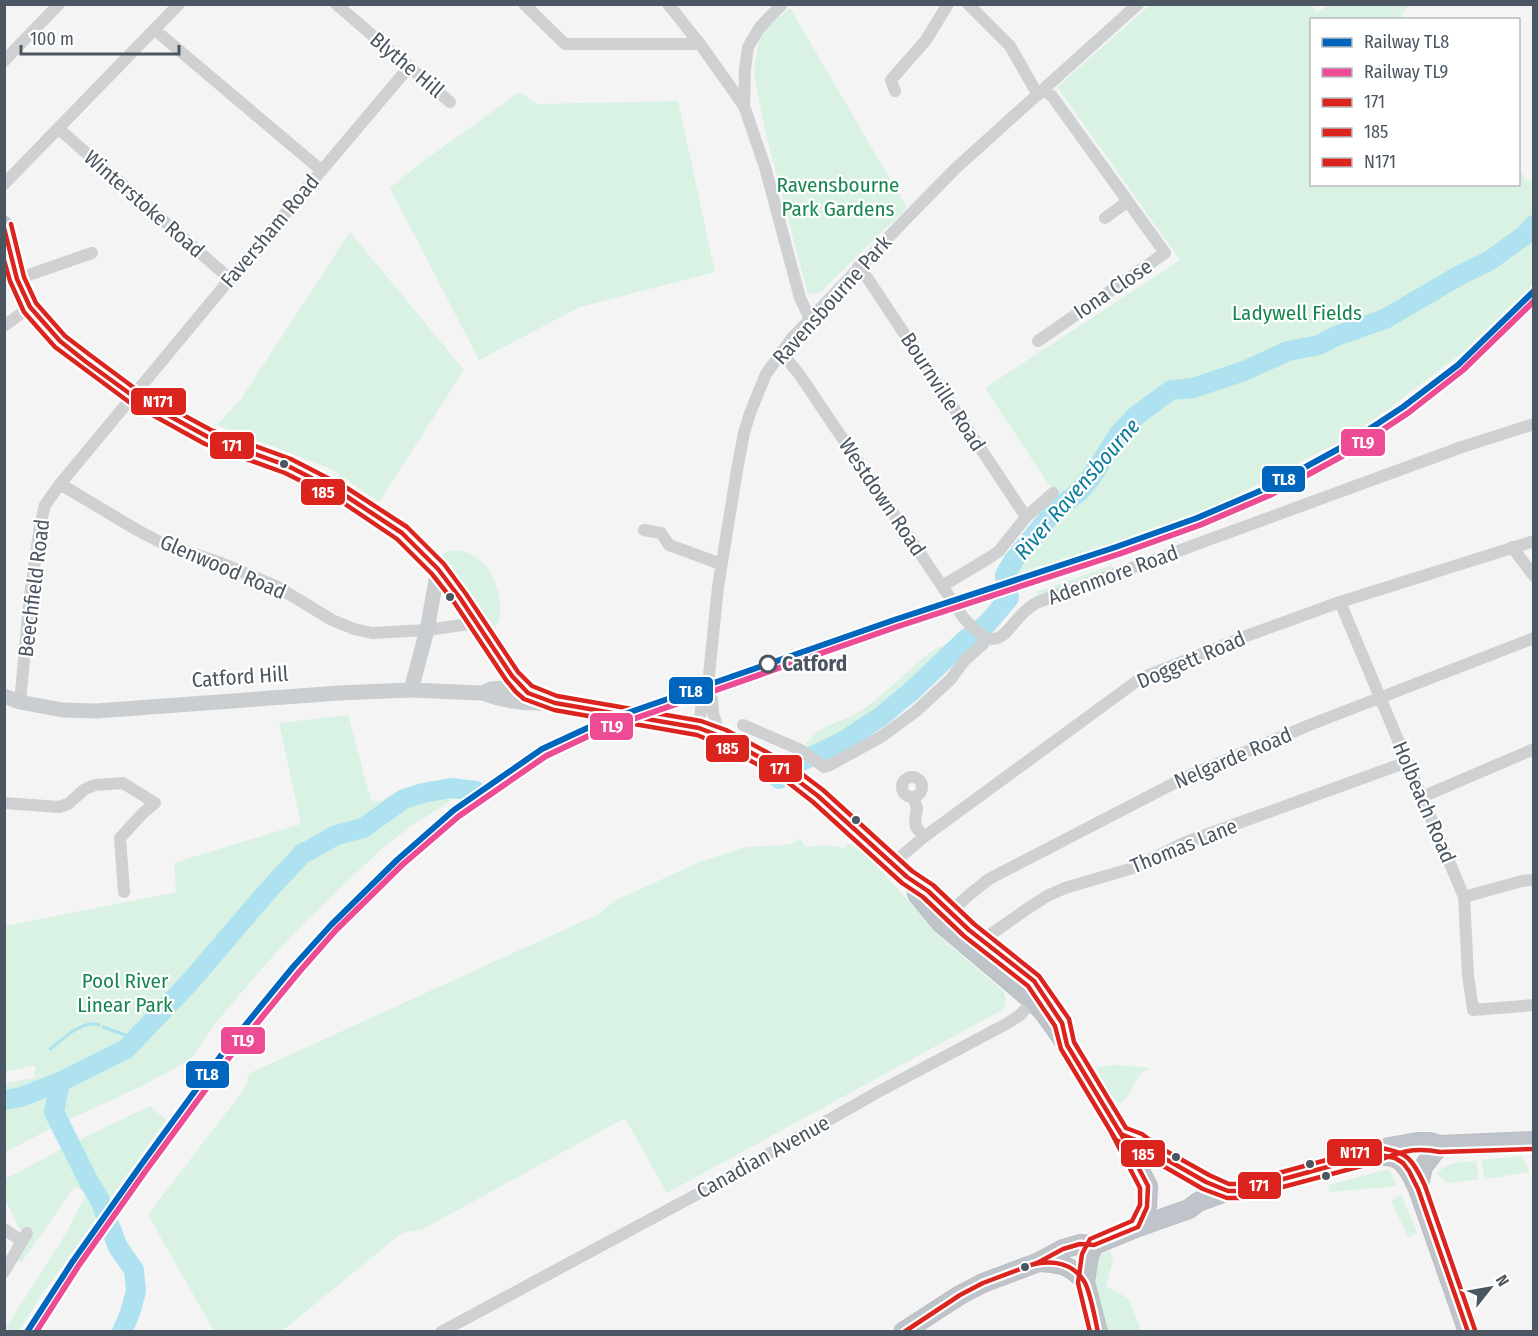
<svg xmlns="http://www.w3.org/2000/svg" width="1538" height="1336" font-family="'Fira Sans Condensed',sans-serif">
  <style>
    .green { fill: #d9f2e3 }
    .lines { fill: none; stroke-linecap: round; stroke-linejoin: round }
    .stream { stroke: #aee2f0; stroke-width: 3 }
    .river { stroke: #aee2f0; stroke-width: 20 }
    .highway-casing { stroke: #b9bec3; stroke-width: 20 }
    .minor { stroke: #ced0d2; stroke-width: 12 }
    .major { stroke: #caced1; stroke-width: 15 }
    .highway { stroke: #bec4c9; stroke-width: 18 }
    .bus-1-casing { stroke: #fff; stroke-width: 9 }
    .bus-2-casing { stroke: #fff; stroke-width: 9 }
    .bus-3-casing { stroke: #fff; stroke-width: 9 }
    .bus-1 { stroke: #dc241f; stroke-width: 4.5 }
    .bus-2 { stroke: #dc241f; stroke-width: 4.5 }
    .bus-3 { stroke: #dc241f; stroke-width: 4.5 }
    .rail-1-casing { stroke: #fff; stroke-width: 10 }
    .rail-2-casing { stroke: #fff; stroke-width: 10 }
    .rail-1 { stroke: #0065bd; stroke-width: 6 }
    .rail-2 { stroke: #ee4b95; stroke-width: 6 }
    .bus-dot { fill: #4a5661; stroke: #fff; stroke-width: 2 }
    .stop-dot { fill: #fff; stroke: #4a5661; stroke-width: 3 }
    .labels { text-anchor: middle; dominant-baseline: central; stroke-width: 4.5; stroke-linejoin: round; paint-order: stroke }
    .street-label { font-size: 21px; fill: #4a5661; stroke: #fff }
    .park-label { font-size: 21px; fill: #17864f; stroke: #fff }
    .stop-label { font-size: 21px; font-weight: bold; fill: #4a5661; stroke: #fff; text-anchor: start }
    .water-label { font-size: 22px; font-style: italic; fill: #0c7c9b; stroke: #fff }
    .line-badge { stroke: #fff; stroke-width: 2 }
    .badge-label { font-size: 16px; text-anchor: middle; font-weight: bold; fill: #fff }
  </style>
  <rect width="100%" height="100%" fill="#f4f4f4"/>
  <path class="green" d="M1338 4 1410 5 1401 14 1404 19 1312 20V184H1518L1519 169 1527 181 1533 180V284L1464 351 1391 407 1348 437 1224 502 1115 544 996 581C999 561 1044 515 1059 500L985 388 1180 260 1057 87 1150 5H1312L1317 13 1327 6V5H1332L1334 7Z
    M790 8 907 208 860 253 821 292 808 294 765 131 754 73 758 43 766 28Z
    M519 92 537 104 678 101 715 272 580 307 479 360 390 188 417 166Z
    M350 232 464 370 379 502 329 468 217 425 241 399Z
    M458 550C485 555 499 579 500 605 500 613 500 621 495 628L442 555 448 551Z
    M1112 565 1114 571 1038 599 1036 592Z
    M959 637 958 640C942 654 929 669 913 683 885 708 853 728 819 746L813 750 806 746C811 729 840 722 855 714 882 698 903 674 927 655 936 648 949 643 959 637Z
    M348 715 371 800 380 801 398 792 425 785 476 781 446 804 411 826 377 853 302 925 263 967 215 1024 191 1059 144 1085 64 1122 5 1152V1083L34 1078 36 1065 5 1072V926L176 892 174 863 301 824 279 723Z
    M800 838 805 847 828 845 844 848 848 843 865 853 945 941 1004 992C1006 998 1006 1004 1002 1010L667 1193 625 1118 423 1229 402 1233 282 1331H214L148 1215 244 1089 247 1083 248 1074 601 913 614 901 702 861 722 855 745 847 785 845 792 844Z
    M1117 1065 1152 1068C1138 1072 1137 1079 1132 1090 1129 1094 1125 1099 1122 1103H1119L1113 1098 1095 1067Z
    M150 1106 166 1120 41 1296 19 1331H5V1329L65 1235 87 1193 75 1186 21 1263 17 1260 27 1234 19 1228 5 1199V1179L83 1138Z
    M1522 1156 1530 1172 1485 1179 1481 1160Z
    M1476 1161 1479 1179 1452 1183 1445 1182 1437 1174C1447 1161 1461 1162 1476 1161Z
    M1389 1169 1395 1181 1397 1186 1330 1192 1328 1185Z
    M1401 1194 1417 1233 1408 1237 1391 1201Z
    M1110 1250 1113 1260 1106 1286 1129 1299 1141 1331H1108L1091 1270 1097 1255Z"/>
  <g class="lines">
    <path class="stream" d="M103 1027 136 1039
      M50 1049C62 1040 82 1019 99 1025"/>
    <path class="river" d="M779 779 800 762 842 742 879 718 913 690 965 640 986 625 1009 598 1005 575 1014 560 1056 509 1079 492 1090 479 1119 434 1137 415 1171 390 1193 388 1244 371 1288 351 1319 345 1336 336 1385 319 1460 275 1489 261 1525 235 1534 225
      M4 1100 21 1097 60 1082
      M122 1332 130 1313 136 1291 134 1270 118 1247 100 1200 89 1182 54 1112 60 1082 126 1049 189 983 265 894 303 853 310 850 336 835 363 828 404 799 423 793 451 788 476 791"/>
    <g class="highway-casing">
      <path id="highway" d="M4 226 17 279 30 307 60 341 85 361 133 396 208 437 288 466 343 494 402 533 438 569 460 598 512 676 521 687 528 693 555 703 607 713 699 728 722 737 785 771 818 796 907 877 928 891 969 930 1034 981 1062 1023 1067 1045
        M917 894 941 923 1033 1001 1044 1013 1067 1045 1121 1134 1148 1186 1147 1207 1138 1227
        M1121 1134 1138 1141 1155 1153 1180 1168 1228 1191
        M1375 1154C1382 1156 1389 1156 1395 1158 1407 1162 1413 1178 1418 1189L1468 1332
        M1418 1189 1423 1167 1440 1145
        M1094 1245 1089 1256 1085 1282 1098 1332
        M1039 1262C1060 1263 1071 1265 1085 1282
        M903 1332 960 1295 983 1283 1039 1262 1063 1249 1080 1244 1094 1245 1138 1227 1189 1209 1198 1202 1228 1191H1239L1277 1180 1371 1156 1389 1147 1418 1142H1430L1440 1145 1534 1141"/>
    </g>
    <path class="minor" d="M336 4 450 102
      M524 4 565 44H700
      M668 4 700 44 744 106
      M782 4 760 27 748 47 745 69 744 106 765 167 800 298 810 319
      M968 4 1010 46 1038 95
      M155 30 321 170
      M4 61 59 4
      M895 91 891 80 926 40 948 4
      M59 129 230 279
      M4 184 179 4
      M1105 218 1127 202
      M858 267 868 279 1026 517
      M17 279 92 253
      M4 326 30 307
      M1038 341 1165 253 1052 96 1044 90
      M781 352 799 374 963 617C1004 666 1005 620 1036 603L1462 447 1534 424
      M60 484 137 530 164 544 221 563 276 586 332 620 354 629 372 633 427 630 476 623
      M644 530 661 533 669 545 721 564
      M1512 547 1534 576
      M942 586 989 558 999 551 1026 517 1053 493
      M1340 602 1464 897 1468 975 1473 1010 1534 1005
      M707 694 712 699 713 713 720 736
      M20 702 30 595 40 526 45 505 60 484 230 279 409 67
      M743 725 801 750 824 767 828 766 881 737 915 712 951 679 964 661 983 644 986 638
      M699 728 702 700 707 694 718 587 737 470 744 433 750 413 766 374 792 338 906 219 956 168 1138 4
      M902 787a10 10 0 1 1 20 0a10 10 0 1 1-20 0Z
      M913 797 917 808 915 821 916 827 924 837
      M1422 797 1534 749
      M4 803 59 807 68 804 85 789 95 785 123 783 155 803 142 814 120 838 124 892
      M893 863 924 837 1141 678 1249 635 1340 602 1534 541
      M1464 897 1522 881 1534 880
      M950 912 969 895 989 879 1190 775 1312 724 1534 638
      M977 944 1024 911 1047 896 1065 888 1133 868 1186 842 1407 762
      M4 1229 22 1241
      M4 1272 27 1233
      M441 1332 703 1191 878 1092 1008 1023 1020 1015 1033 1001 1032 995"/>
    <path class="major" d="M411 690 427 630 438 569
      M482 693 491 689 521 687
      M4 696 20 702 62 710 96 711 339 693 411 690 482 693C503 701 526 704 549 703"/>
    <use href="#highway" class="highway"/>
    <g class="bus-1-casing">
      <path id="bus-1" d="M4 228 17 279 30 307 60 341 85 361 133 396 208 437 288 466 343 494 402 533 438 569 460 598 512 676 528 693 555 703 699 728 722 737 785 771 818 796 907 877 928 891 969 930 1034 981 1062 1023 1067 1045 1121 1134 1138 1141 1155 1153 1206 1182 1228 1191H1239L1375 1154 1395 1158 1403 1163 1409 1171 1418 1189 1468 1332
        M1024 1267C1045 1260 1070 1259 1084 1281 1090 1290 1095 1319 1098 1332
        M904 1332 960 1295 983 1283 1039 1262 1063 1249 1080 1244 1094 1245 1138 1227 1147 1207 1148 1186 1119 1130"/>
    </g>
    <g class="bus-2-casing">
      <path id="bus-2" d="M4 260 10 281 24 312 55 347 129 402 205 444 285 473 339 500 397 539 432 574 454 602 506 680 516 692 524 699 554 710 697 735 719 744 781 777 813 802 902 883 923 897 964 936 1028 986 1055 1026 1061 1049 1116 1140 1134 1148 1151 1159 1203 1189 1227 1198H1241L1373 1163C1397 1152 1414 1147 1440 1152L1534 1149"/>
    </g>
    <g class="bus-3-casing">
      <path id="bus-3" d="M11 224 24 277 36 303 65 336 90 355 137 390 211 430 291 459 347 488 407 527 444 564 466 594 518 672 532 686 557 696 701 721 726 730 790 765 823 790 912 871 933 885 974 924 1039 976 1069 1019 1074 1042 1126 1128 1142 1134 1159 1147 1209 1175 1229 1184H1238L1374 1147C1406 1151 1412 1157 1425 1186L1475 1330
        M1090 1332 1078 1283 1082 1254 1090 1239 1132 1221 1140 1205V1188L1112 1134"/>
    </g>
    <use href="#bus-1" class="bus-1"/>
    <use href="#bus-2" class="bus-2"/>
    <use href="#bus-3" class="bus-3"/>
    <g class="rail-1-casing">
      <path id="rail-1" d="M27 1332 73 1261 141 1165 225 1050 293 967 331 925 397 860 454 810 542 749 596 724 894 620 1116 547 1197 518 1267 488 1342 447 1403 407 1458 365 1534 291"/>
    </g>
    <g class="rail-2-casing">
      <path id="rail-2" d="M36 1332 79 1265 147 1169 231 1055 299 972 336 930 402 865 459 816 546 756 599 731 896 627 1119 554 1200 525 1270 495 1346 454 1408 413 1463 370 1534 301"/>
    </g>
    <use href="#rail-1" class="rail-1"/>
    <use href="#rail-2" class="rail-2"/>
  </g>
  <g class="bus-dot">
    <circle cx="284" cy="464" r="5"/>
    <circle cx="450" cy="597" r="5"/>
    <circle cx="856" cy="820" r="5"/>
    <circle cx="1176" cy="1157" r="5"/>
    <circle cx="1310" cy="1164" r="5"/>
    <circle cx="1326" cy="1176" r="5"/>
    <circle cx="1025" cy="1267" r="5"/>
  </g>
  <circle class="stop-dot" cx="768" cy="664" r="8"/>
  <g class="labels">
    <g class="street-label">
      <text transform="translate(407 65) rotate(40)">Blythe Hill</text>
      <text transform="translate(144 204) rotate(41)">Winterstoke Road</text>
      <text transform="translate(270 231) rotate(-50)">Faversham Road</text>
      <text transform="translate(1113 289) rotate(-34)">Iona Close</text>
      <text transform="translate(832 300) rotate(-48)">Ravensbourne Park</text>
      <text transform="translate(943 392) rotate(57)">Bournville Road</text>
      <text transform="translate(882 497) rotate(56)">Westdown Road</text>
      <text transform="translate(223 567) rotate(23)">Glenwood Road</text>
      <text transform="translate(1113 575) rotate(-20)">Adenmore Road</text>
      <text transform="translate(34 588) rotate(-83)">Beechfield Road</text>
      <text transform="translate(1191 660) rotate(-23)">Doggett Road</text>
      <text transform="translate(240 677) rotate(-4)">Catford Hill</text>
      <text transform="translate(1233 758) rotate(-23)">Nelgarde Road</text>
      <text transform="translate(1424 802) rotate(67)">Holbeach Road</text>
      <text transform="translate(1184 846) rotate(-22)">Thomas Lane</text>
      <text transform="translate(763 1157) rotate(-29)">Canadian Avenue</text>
    </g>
    <g class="park-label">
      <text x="838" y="185">Ravensbourne<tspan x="838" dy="24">Park Gardens</tspan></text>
      <text x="1297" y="313">Ladywell Fields</text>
      <text x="125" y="981">Pool River<tspan x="125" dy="24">Linear Park</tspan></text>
    </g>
    <g class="stop-label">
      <text x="782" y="664">Catford</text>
    </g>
    <g class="water-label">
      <text transform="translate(1077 489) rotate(-49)">River Ravensbourne</text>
    </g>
  </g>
  <g class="line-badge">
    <rect x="130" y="387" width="57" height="29" rx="6" fill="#dc241f"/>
    <rect x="1340" y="428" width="46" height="29" rx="6" fill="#ee4b95"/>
    <rect x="209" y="431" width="46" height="29" rx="6" fill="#dc241f"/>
    <rect x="1261" y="465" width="45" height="28" rx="6" fill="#0065bd"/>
    <rect x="300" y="478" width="46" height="28" rx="6" fill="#dc241f"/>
    <rect x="668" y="676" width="46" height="29" rx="6" fill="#0065bd"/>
    <rect x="589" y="712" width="45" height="29" rx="6" fill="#ee4b95"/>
    <rect x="705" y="734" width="45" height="29" rx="6" fill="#dc241f"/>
    <rect x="758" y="754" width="45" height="29" rx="6" fill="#dc241f"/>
    <rect x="220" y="1026" width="46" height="29" rx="6" fill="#ee4b95"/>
    <rect x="185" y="1060" width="45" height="29" rx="6" fill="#0065bd"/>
    <rect x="1326" y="1138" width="57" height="29" rx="6" fill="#dc241f"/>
    <rect x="1120" y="1139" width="46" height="29" rx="6" fill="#dc241f"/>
    <rect x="1237" y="1171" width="45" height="29" rx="6" fill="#dc241f"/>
  </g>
  <g class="badge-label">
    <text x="158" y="407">N171</text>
    <text x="1363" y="448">TL9</text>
    <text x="232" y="451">171</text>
    <text x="1284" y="485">TL8</text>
    <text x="323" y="498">185</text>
    <text x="691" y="697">TL8</text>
    <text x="612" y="732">TL9</text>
    <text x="727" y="754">185</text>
    <text x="780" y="774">171</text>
    <text x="243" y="1046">TL9</text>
    <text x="207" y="1080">TL8</text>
    <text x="1355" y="1158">N171</text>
    <text x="1143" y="1160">185</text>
    <text x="1259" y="1191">171</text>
  </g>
  <rect width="1538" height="1336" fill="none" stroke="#4a5661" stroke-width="12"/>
  <rect x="1310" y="18" width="210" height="168" fill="#ffffff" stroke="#b7bbc0" stroke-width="1.5"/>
  <rect x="1322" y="38" width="30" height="9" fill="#0065bd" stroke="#b7bbc0" stroke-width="1.5"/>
  <text x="1364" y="48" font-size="18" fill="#4a5661">Railway TL8</text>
  <rect x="1322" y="68" width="30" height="9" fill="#ee4b95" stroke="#b7bbc0" stroke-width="1.5"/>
  <text x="1364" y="78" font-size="18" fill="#4a5661">Railway TL9</text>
  <rect x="1322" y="98" width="30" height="9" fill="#dc241f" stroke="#b7bbc0" stroke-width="1.5"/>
  <text x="1364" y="108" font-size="18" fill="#4a5661">171</text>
  <rect x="1322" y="128" width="30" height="9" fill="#dc241f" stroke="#b7bbc0" stroke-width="1.5"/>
  <text x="1364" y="138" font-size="18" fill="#4a5661">185</text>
  <rect x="1322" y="158" width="30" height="9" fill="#dc241f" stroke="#b7bbc0" stroke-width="1.5"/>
  <text x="1364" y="168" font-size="18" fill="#4a5661">N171</text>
  <g transform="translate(1490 1288) rotate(59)" stroke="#ffffff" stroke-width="4.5" paint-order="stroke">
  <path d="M0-4.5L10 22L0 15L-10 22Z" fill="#4a5661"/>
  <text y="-9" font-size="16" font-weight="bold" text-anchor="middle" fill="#4a5661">N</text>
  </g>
  <path d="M21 45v9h158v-9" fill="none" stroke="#4a5661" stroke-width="3"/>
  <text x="30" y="45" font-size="18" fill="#4a5661" stroke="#ffffff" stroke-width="4.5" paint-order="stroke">100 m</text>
</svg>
